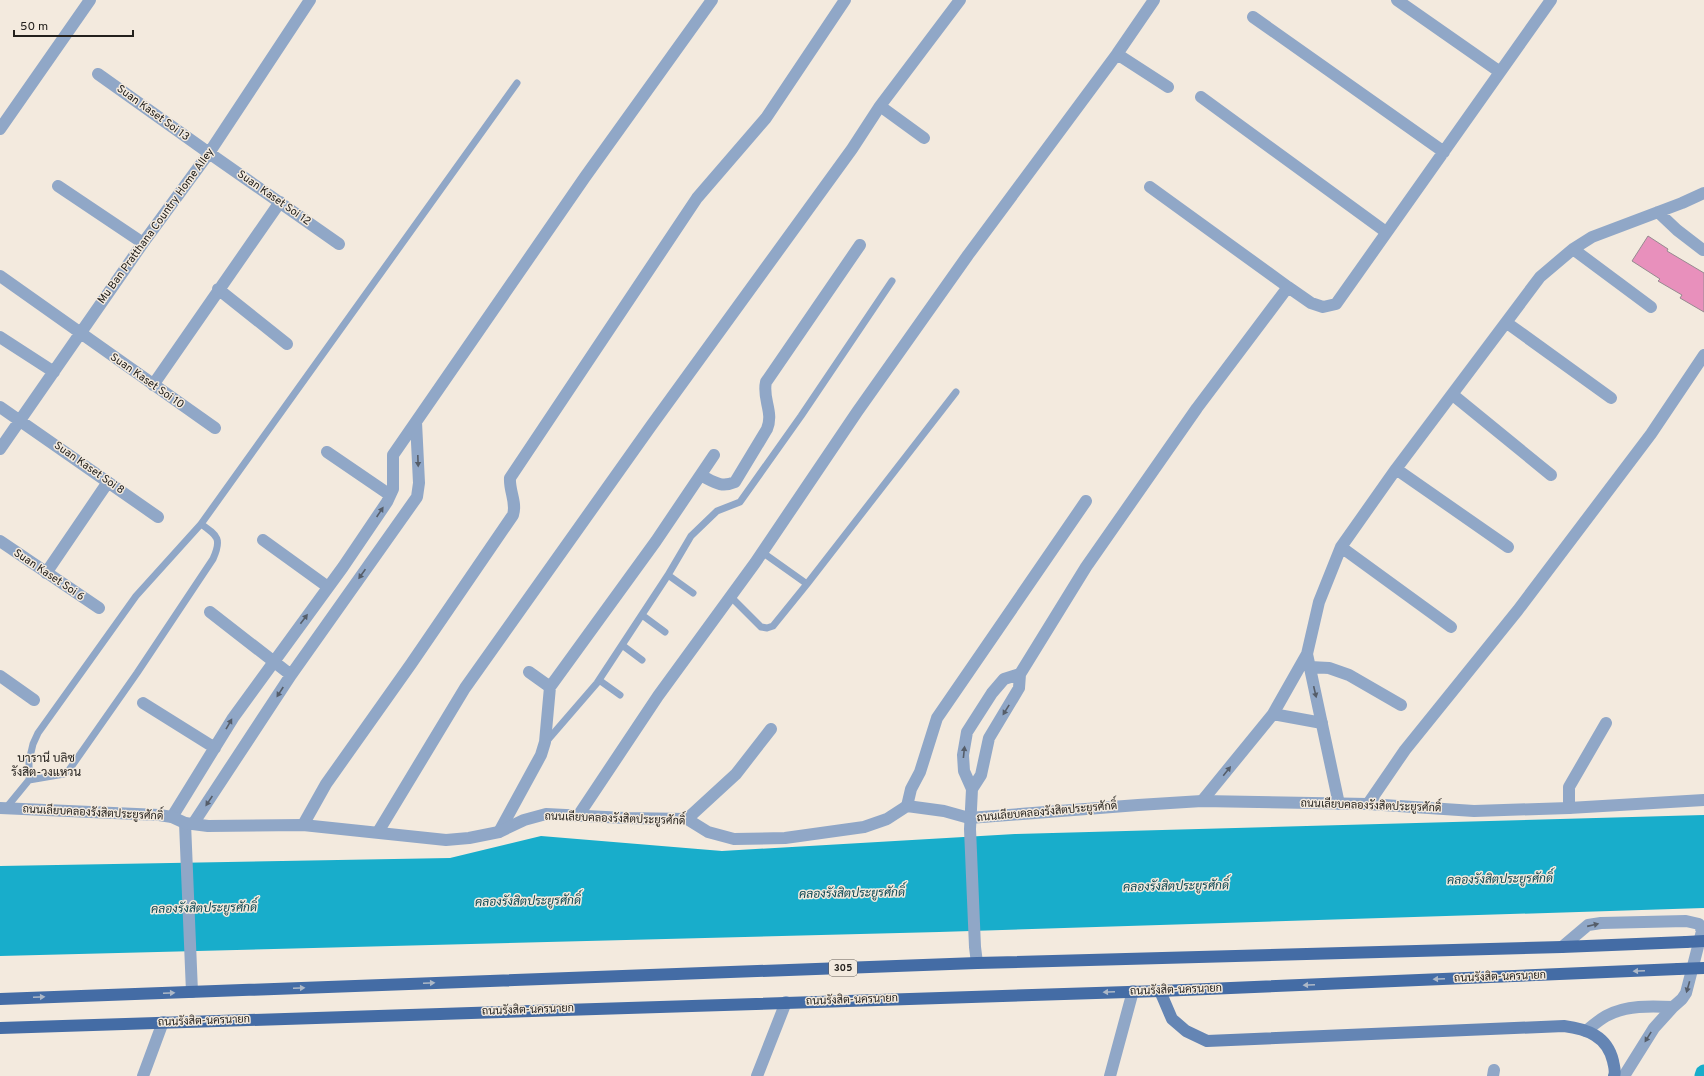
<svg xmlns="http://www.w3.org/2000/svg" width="1704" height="1076" font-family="Overpass,Sarabun,sans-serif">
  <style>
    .water { fill: #18adcb }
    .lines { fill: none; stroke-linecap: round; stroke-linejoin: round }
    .canal { stroke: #18adcb; stroke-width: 17 }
    .building { fill: #e890bc; stroke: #978a90 }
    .service { stroke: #90a7c7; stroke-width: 7 }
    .minor { stroke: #90a7c7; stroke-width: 12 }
    .tertiary { stroke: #90a7c7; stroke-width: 12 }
    .secondary { stroke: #6485b4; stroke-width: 12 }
    .primary { stroke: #446ca5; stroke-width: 12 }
    .primary-bridge { stroke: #446ca5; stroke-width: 12 }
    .oneway { fill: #555d69 }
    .oneway2 { fill: #adb8c7 }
    .labels { text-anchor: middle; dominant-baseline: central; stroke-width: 3; stroke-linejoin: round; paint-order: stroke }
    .shield { fill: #f3eade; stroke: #625d57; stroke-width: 1 }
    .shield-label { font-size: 10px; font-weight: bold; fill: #24211d }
    .street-label { font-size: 11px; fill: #24211d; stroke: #f3eade }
    .neighbourhood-label { font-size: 12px; fill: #24211d; stroke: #f3eade }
    .water-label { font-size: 12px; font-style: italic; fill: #084450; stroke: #f3eade }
  </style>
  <rect width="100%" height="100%" fill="#f3eade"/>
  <path class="water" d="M1704 815V908L939 932 0 956V866L450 858 541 836 722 851 1015 834Z"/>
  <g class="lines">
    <path class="canal" d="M1703 1076 1704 1073"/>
  </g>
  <path class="building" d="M1648 236 1668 249 1667 251 1704 273V312L1680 298 1682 295 1658 281 1660 279 1632 261Z"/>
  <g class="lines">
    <path class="service" d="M668 575 691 536 717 511 740 502 801 416 892 281
      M807 584 956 392
      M731 597 761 627 767 628 773 626 807 584 762 552
      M642 615 665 632
      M622 645 642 660
      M599 680 620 695
      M546 742 597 683 668 575 693 593
      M29 780 64 774 69 770 137 673 213 559C222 539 218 536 201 524
      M6 808 29 780V761L33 744 38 733 136 596 201 524 517 83"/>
    <path class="minor" d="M1397 0 1500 72
      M1253 17 1444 152
      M1117 54 1168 87
      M98 74 209 153 339 244
      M1201 97 1386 232
      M880 106 924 138
      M0 129 90 0
      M58 186 143 243
      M1150 187 1288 287
      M1658 212 1677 230 1703 250
      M1573 249 1651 307
      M0 276 215 428
      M218 289 287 344
      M1507 323 1611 398
      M0 337 54 372
      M153 385 280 202
      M1453 395 1551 475
      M0 407 158 517
      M0 449 143 243 209 153 310 0
      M327 452 390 495
      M1396 469 1508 547
      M702 476C714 482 721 488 735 482L767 429C774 412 762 399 766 382L860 245
      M263 540 328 587
      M0 541 99 608
      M1341 547 1451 627
      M46 573 108 482
      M210 612 291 675
      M1307 654 1339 804
      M1310 667 1329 668 1349 675 1401 705
      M529 672 550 687
      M0 676 34 700
      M143 703 215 748
      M1273 714 1322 723
      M972 789 964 771 963 755 967 732 992 693 1004 679 1020 674
      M1202 801 1273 714 1307 654 1319 602 1341 547 1396 469 1540 277 1573 249 1592 237 1682 203 1704 193
      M1368 804 1405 750 1518 610 1651 434 1704 355
      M907 806 911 789 920 772 937 718 1086 501
      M1569 808V787L1606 723
      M578 816 658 696 755 563 857 412 968 255 1117 54 1154 0
      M172 817 233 718 343 567 387 502 393 489V455L585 177 712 0
      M687 819 736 774 771 729
      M185 823 192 992
      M193 824 291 675 417 497 419 483 416 422
      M303 825 326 784 411 664 513 515C517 502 509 491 510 478L697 198 766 118 845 0
      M378 832 465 688 651 426 852 149 880 106 960 0
      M499 832 541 755 545 742 550 687 656 541 714 455
      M1562 947 1588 925 1601 923 1686 921 1699 924 1702 931 1686 993 1682 999 1673 1007C1651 1006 1626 1005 1606 1016 1599 1020 1592 1026 1586 1031
      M977 963 975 947 970 829 972 789 981 775 989 738 1019 688 1020 674 1086 567 1197 408 1288 287 1311 303 1323 307 1336 304 1551 0
      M143 1076 163 1022
      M757 1076 786 1002
      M1110 1076 1133 991
      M1493 1076 1494 1070
      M1624 1076 1654 1028 1673 1007"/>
    <path class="tertiary" d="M0 808 159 815 172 817 185 823 208 826 303 825 446 840 469 838 499 832 524 820 546 814 625 818 687 819 708 832 734 839 785 838 864 827 887 819 907 806 944 811 969 818 1138 805 1202 801 1368 804 1474 811 1569 808 1704 800"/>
    <path class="secondary" d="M1160 991 1172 1019 1186 1031 1207 1041 1564 1026C1587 1029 1607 1036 1613 1061 1614 1067 1616 1071 1614 1076"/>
    <path class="primary" d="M0 999 977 963 1562 947 1686 942
      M0 1028 1160 991 1678 969"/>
    <path class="primary-bridge" d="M1686 942 1704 941
      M1678 969 1704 968"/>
  </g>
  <defs><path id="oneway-solid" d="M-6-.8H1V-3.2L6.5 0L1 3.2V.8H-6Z"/></defs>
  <g class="oneway">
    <use href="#oneway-solid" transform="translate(418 461) rotate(88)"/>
    <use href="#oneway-solid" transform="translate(380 512) rotate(-56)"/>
    <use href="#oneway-solid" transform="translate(362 574) rotate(125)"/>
    <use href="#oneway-solid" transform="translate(304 619) rotate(-53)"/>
    <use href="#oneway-solid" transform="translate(280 692) rotate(123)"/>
    <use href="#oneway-solid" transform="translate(1315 692) rotate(77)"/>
    <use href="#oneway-solid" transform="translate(1006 710) rotate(122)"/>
    <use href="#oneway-solid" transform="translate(229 724) rotate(-60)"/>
    <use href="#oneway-solid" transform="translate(964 752) rotate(-84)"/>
    <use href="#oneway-solid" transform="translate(1227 771) rotate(-51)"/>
    <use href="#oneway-solid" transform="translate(209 801) rotate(124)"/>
    <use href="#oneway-solid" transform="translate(1593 925) rotate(-13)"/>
    <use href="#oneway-solid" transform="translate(1688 987) rotate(106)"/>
    <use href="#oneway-solid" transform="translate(1648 1037) rotate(122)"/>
  </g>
  <g class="oneway2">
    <use href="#oneway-solid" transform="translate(1639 971) rotate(178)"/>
    <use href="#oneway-solid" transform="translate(1439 979) rotate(178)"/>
    <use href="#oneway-solid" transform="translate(429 983) rotate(-2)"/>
    <use href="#oneway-solid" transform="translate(1309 985) rotate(178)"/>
    <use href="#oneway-solid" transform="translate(299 988) rotate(-2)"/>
    <use href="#oneway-solid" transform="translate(1109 992) rotate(178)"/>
    <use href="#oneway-solid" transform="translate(169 993) rotate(-2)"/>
    <use href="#oneway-solid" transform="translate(39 997) rotate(-2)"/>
  </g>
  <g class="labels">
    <rect class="shield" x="829" y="960" width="28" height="16" rx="3"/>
    <g class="shield-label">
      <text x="843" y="968">305</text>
    </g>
    <g class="street-label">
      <text transform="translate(153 113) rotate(36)">Suan Kaset Soi 13</text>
      <text transform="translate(274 198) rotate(35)">Suan Kaset Soi 12</text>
      <text transform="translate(156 226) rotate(-54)">Mu Ban Pratthana Country Home Alley</text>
      <text transform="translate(147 381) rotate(35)">Suan Kaset Soi 10</text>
      <text transform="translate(89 468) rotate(35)">Suan Kaset Soi 8</text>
      <text transform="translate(49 575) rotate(34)">Suan Kaset Soi 6</text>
      <text transform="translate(1371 806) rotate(2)">ถนนเลียบคลองรังสิตประยูรศักดิ์</text>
      <text transform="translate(1047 812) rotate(-5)">ถนนเลียบคลองรังสิตประยูรศักดิ์</text>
      <text transform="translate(93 813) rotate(3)">ถนนเลียบคลองรังสิตประยูรศักดิ์</text>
      <text transform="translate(615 819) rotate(2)">ถนนเลียบคลองรังสิตประยูรศักดิ์</text>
      <text transform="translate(1500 977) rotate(-2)">ถนนรังสิต-นครนายก</text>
      <text transform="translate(1176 990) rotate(-2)">ถนนรังสิต-นครนายก</text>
      <text transform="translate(852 1000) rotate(-2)">ถนนรังสิต-นครนายก</text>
      <text transform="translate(528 1010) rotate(-2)">ถนนรังสิต-นครนายก</text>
      <text transform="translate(204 1021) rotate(-2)">ถนนรังสิต-นครนายก</text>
    </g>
    <g class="neighbourhood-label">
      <text x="46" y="759">บารานี บลิซ<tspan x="46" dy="14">รังสิต-วงแหวน</tspan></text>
    </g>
    <g class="water-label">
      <text transform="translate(1500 880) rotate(-1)">คลองรังสิตประยูรศักดิ์</text>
      <text transform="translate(1176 887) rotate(-1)">คลองรังสิตประยูรศักดิ์</text>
      <text transform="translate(852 894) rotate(-1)">คลองรังสิตประยูรศักดิ์</text>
      <text transform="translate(528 902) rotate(-1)">คลองรังสิตประยูรศักดิ์</text>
      <text transform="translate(204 909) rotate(-1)">คลองรังสิตประยูรศักดิ์</text>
    </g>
  </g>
  <path d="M14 30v6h119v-6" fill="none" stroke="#24211d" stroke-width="2"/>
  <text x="20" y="30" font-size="12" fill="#24211d" stroke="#f3eade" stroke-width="3" paint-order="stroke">50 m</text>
</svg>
